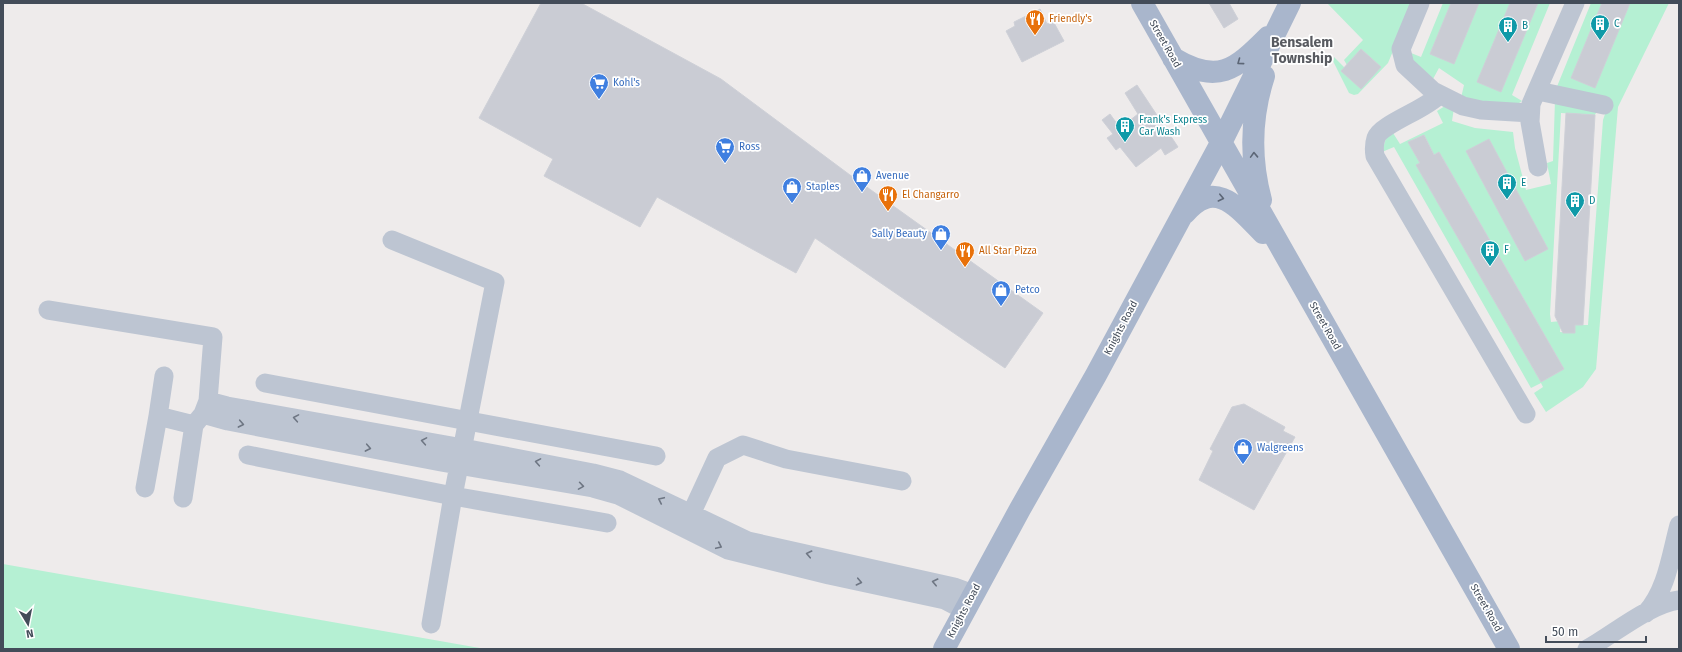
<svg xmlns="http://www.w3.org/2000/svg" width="1682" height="652" font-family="'Fira Sans',sans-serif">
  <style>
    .green { fill: #b5f0d3; fill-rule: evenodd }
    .building { fill: #caccd4; stroke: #ced0d7 }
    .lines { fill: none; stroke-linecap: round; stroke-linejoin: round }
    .minor { stroke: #bdc5d2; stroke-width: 19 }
    .major { stroke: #a9b6cc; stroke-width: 22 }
    .oneway { stroke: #5c6676 }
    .oneway2 { stroke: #6e7683 }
    .labels { text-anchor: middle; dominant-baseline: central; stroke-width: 3.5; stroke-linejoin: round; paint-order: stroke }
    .food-label { font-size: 10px; fill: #c56008; stroke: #fff; text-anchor: start }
    .culture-label { font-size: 10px; fill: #0d838f; stroke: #fff; text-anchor: start }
    .street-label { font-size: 10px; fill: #434c59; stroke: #fff }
    .shop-label { font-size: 10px; fill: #366cbe; stroke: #fff; text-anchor: start }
    .district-label { font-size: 14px; font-weight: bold; fill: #585a60; stroke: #fff }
  </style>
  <rect width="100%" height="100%" fill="#eeebeb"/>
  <path class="green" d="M1327 3H1413L1388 63 1358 94 1354 95 1349 93 1333 61 1334 57 1345 68 1381 67 1361 49 1347 65 1344 60 1363 40Z
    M1443 3H1550L1512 95 1522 101 1519 103H1495L1461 98 1464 85 1439 68 1433 79 1410 57 1411 53 1421 57Z
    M1591 3H1669L1618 107 1596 369 1583 387 1546 412 1534 393 1543 387 1541 383 1531 388 1394 147 1382 152 1386 138 1393 133 1400 144 1443 123 1437 111 1445 106 1454 108 1452 121 1475 128 1513 132 1515 148 1526 190 1551 184 1547 163 1553 161 1555 100 1598 108 1595 115 1561 113 1550 314 1551 322 1561 321 1560 332 1575 333V325H1588L1603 120 1608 105 1556 89ZM1424 135 1434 155 1439 152 1564 369 1541 382 1417 165 1420 163 1409 142Z
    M3 564 474 647 486 649H3Z"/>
  <path class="building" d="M541 3H581L721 79 850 175 1043 313 1005 368 815 238 796 273 657 197 640 227 544 176 553 159 479 118Z
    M1209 3H1229L1238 19 1224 28Z
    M1451 3H1479L1454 64 1430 54Z
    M1510 3H1538L1501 92 1477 82Z
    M1602 3H1630L1595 88 1571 78Z
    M1040 9 1047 24 1053 21 1064 41 1022 62 1006 31 1015 26 1014 22Z
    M1361 49 1381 67 1361 89 1341 71Z
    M1137 85 1178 147 1165 155 1161 148 1136 167 1120 147 1116 150 1107 138 1113 134 1102 120 1110 114 1120 128 1138 114 1125 93Z
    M1566 113 1595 115 1583 325H1575V333H1563L1555 316Z
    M1424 135 1434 155 1439 152 1564 369 1541 382 1416 165 1420 163 1408 142Z
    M1489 139 1548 249 1525 261 1466 151Z
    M1244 404 1285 427 1283 431 1295 437 1254 510 1199 480 1213 451 1210 449 1232 407Z"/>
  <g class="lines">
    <path class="minor" d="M1420 3 1401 49 1405 65 1433 91 1463 106 1481 110 1529 113
      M1538 91 1604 105
      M1439 95C1425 110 1381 124 1376 138 1374 144 1374 150 1375 156L1526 414
      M1538 167 1530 122 1531 104 1575 3
      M392 240 495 282 453 496 431 624
      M48 310 213 337 208 401 203 414 194 425 183 498
      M265 383 656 456
      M208 401 227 406 463 448 593 473 620 480 748 541 954 587 973 594
      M203 414 228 421 441 462 593 488 618 495 728 550 829 575 945 600 964 610
      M158 416 164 376
      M248 455 453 496 607 523
      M145 488 158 416 194 425
      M686 525 717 458 743 445 786 459 902 481
      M1646 613C1667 590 1671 554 1679 525
      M1587 649C1614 634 1649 604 1679 600"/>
    <path class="major" d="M1142 3 1509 649
      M1173 58C1218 85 1235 70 1268 37
      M1261 200C1250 159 1251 116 1264 76
      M1185 213C1216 177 1239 209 1263 233
      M944 649 1020 509 1096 375 1221 143 1290 3"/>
  </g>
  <defs><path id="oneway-chevron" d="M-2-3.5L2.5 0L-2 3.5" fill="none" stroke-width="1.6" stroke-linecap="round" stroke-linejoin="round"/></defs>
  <g class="oneway">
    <use href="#oneway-chevron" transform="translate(1240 62) rotate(144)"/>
    <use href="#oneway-chevron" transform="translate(1254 155) rotate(-92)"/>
    <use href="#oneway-chevron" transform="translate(1221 198) rotate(13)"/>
  </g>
  <g class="oneway2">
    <use href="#oneway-chevron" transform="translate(296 418) rotate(-170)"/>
    <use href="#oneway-chevron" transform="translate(241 424) rotate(11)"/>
    <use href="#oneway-chevron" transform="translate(424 441) rotate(-170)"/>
    <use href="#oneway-chevron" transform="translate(368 448) rotate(11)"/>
    <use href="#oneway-chevron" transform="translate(538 462) rotate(-170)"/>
    <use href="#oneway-chevron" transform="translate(581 486) rotate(9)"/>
    <use href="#oneway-chevron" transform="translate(661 500) rotate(-155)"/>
    <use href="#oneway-chevron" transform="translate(719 546) rotate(25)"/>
    <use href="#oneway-chevron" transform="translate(809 554) rotate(-168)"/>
    <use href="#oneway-chevron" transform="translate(859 582) rotate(12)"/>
    <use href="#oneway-chevron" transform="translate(935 582) rotate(-167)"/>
  </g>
  <defs>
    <g id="restaurant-pin" transform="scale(1)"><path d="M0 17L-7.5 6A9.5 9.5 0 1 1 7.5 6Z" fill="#e8710a" stroke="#fff"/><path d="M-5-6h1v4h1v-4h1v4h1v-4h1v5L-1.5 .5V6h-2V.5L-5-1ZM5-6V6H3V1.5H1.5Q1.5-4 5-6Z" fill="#fff"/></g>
    <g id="building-pin" transform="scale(1)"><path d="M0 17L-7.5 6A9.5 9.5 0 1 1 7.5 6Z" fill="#0f9aa8" stroke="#fff"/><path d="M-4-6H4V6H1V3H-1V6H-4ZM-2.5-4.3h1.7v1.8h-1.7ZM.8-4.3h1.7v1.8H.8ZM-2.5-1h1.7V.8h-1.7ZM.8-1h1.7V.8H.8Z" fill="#fff"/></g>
    <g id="supermarket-pin" transform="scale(1)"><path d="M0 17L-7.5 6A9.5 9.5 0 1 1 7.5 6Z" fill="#3f7fe0" stroke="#fff"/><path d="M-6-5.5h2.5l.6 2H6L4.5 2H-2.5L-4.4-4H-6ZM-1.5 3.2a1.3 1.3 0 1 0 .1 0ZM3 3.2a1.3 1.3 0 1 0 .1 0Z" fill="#fff"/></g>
    <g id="shop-pin" transform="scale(1)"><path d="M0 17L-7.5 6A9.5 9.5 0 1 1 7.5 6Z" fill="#3f7fe0" stroke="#fff"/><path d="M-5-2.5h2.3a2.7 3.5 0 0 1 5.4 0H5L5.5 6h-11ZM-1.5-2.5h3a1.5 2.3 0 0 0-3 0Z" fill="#fff"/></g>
  </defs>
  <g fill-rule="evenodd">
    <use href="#restaurant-pin" x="1035" y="19"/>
    <use href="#building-pin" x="1600" y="24"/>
    <use href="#building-pin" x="1508" y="26"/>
    <use href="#supermarket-pin" x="599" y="83"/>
    <use href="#building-pin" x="1125" y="126"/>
    <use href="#supermarket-pin" x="725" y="147"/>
    <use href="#shop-pin" x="862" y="176"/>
    <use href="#building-pin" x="1507" y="183"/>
    <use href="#shop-pin" x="792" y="187"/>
    <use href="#restaurant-pin" x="888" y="195"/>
    <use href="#building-pin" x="1575" y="201"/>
    <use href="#shop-pin" x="941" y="234"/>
    <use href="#building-pin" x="1490" y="250"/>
    <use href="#restaurant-pin" x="965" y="251"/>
    <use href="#shop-pin" x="1001" y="290"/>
    <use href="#shop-pin" x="1243" y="448"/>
  </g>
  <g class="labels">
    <g class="food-label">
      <text x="1049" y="19">Friendly's</text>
      <text x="902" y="195">El Changarro</text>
      <text x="979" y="251">All Star Pizza</text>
    </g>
    <g class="culture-label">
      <text x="1614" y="24">C</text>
      <text x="1522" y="26">B</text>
      <text x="1139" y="120">Frank's Express<tspan x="1139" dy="12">Car Wash</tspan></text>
      <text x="1521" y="183">E</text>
      <text x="1589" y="201">D</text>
      <text x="1504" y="250">F</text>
    </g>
    <g class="street-label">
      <text transform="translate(1165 44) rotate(60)">Street Road</text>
      <text transform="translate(1325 326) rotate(60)">Street Road</text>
      <text transform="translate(1121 328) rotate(-62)">Knights Road</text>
      <text transform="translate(1486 608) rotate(60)">Street Road</text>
      <text transform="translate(964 611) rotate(-62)">Knights Road</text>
    </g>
    <g class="shop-label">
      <text x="613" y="83">Kohl's</text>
      <text x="739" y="147">Ross</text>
      <text x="876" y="176">Avenue</text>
      <text x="806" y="187">Staples</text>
      <text x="927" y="234" text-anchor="end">Sally Beauty</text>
      <text x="1015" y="290">Petco</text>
      <text x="1257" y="448">Walgreens</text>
    </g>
    <g class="district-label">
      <text x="1302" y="42">Bensalem<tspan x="1302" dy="16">Township</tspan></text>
    </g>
  </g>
  <rect width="1682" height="652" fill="none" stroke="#434c59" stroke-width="8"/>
  <g transform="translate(28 624) rotate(170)" stroke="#ffffff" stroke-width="3" paint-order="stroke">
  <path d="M0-3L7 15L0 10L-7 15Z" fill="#434c59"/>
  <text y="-6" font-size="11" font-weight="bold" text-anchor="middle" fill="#434c59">N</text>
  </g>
  <path d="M1546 636v6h100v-6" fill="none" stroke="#434c59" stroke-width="2"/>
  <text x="1552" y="636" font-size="12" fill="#434c59" stroke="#ffffff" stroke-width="3" paint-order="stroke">50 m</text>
</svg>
